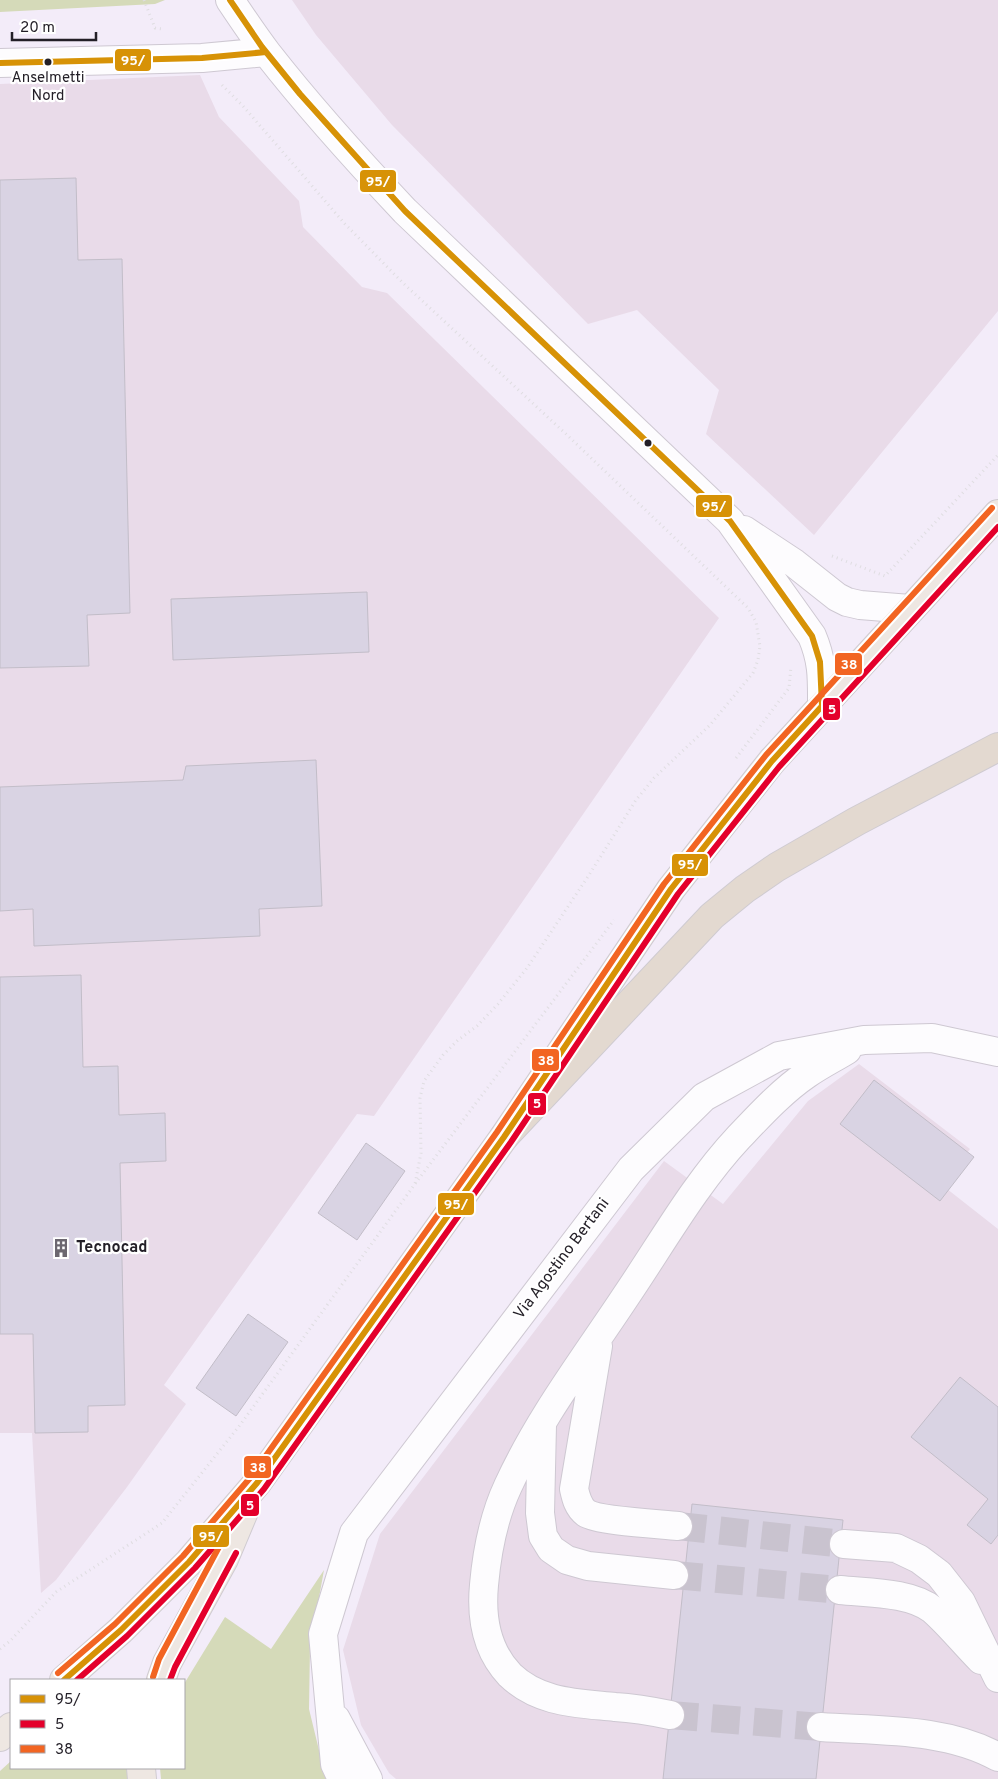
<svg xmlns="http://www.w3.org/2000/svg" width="998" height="1779" font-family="Overpass,sans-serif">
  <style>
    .industrial { fill: #e9dbe9 }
    .green { fill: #d5dab9 }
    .building { fill: #d9d3e3; stroke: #c2bdc8 }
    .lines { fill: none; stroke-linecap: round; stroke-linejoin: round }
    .minor-tunnel { stroke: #c9c3cf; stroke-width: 28; stroke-dasharray: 28 14; stroke-linecap: butt }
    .minor-casing { stroke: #cec8d2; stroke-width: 30 }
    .major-casing { stroke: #cfcbd1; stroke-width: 30 }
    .highway-casing { stroke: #cfcbd1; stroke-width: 30 }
    .path { stroke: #dfdde1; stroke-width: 3; stroke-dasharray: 1 4; stroke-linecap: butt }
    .minor { stroke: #fdfcfe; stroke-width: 28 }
    .major { stroke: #eee7e2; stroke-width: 28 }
    .highway { stroke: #e3d9d0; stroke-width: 28 }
    .bus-1-casing { stroke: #fff; stroke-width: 10 }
    .bus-2-casing { stroke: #fff; stroke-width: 10 }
    .bus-3-casing { stroke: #fff; stroke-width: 10 }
    .bus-1 { stroke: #d79206; stroke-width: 6 }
    .bus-2 { stroke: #e4002b; stroke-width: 6 }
    .bus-3 { stroke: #f26522; stroke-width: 6 }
    .bus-dot { fill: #231f27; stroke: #fff; stroke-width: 2 }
    .labels { text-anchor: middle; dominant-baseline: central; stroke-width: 4.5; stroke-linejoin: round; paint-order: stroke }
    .bus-label { font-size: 15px; fill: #231f27; stroke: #fff }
    .poi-label { font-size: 16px; font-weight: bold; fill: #231f27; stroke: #fff; text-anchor: start }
    .street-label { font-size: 16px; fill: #231f27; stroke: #fff }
    .line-badge { stroke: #fff; stroke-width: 2 }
    .badge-label { font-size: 14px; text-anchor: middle; font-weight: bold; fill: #fff }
  </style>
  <rect width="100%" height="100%" fill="#f3ecf9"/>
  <path class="industrial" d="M292 0H998V311L814 535 706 434 719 390 637 310 588 324 392 125 316 35Z
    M200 75 219 117 299 201 303 227 362 287 387 293 719 618 374 1116 357 1114 164 1385 186 1404 127 1487 56 1580 41 1593 32 1433H0V84Z
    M859 1064 970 1149 942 1185 998 1229V1779H396L389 1773 361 1725 343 1650 380 1534 664 1161 723 1204 808 1101Z"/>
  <path class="green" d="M0 0H165L155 4 0 12Z
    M324 1570 310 1647 309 1709 326 1779H161L160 1768H184V1684L225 1617 271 1649Z
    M11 1761V1768H128V1779H0V1771Z"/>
  <path class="building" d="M76 178 78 260 122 259 130 613 87 615 89 666 0 668V180Z
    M367 592 369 652 173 660 171 599Z
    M316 760 322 906 259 909 260 936 34 946 33 909 0 911V787L183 780 186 766Z
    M81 975 83 1067 118 1066 119 1115 165 1113 166 1161 120 1163 125 1405 88 1406V1432L35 1433 33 1334H0V977Z
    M874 1080 974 1157 940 1201 840 1124Z
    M366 1143 405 1171 357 1240 318 1213Z
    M248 1314 288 1342 236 1416 196 1388Z
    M960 1377 998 1407V1535L991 1544 967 1525 988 1499 911 1437Z
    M692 1504 843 1520 816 1779H663Z"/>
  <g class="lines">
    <path class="minor-tunnel" d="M678 1526 844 1544
      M674 1575 840 1590
      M670 1715 821 1727"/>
    <g class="minor-casing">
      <path id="minor" d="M230 0C242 18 254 36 267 53 310 108 357 160 405 211L730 521 812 636C823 662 822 679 822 706
        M0 63 202 58 266 52
        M744 530 794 563 837 597 847 602 860 605 910 609
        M598 1346 574 1489C576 1498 578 1507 586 1513 598 1521 660 1524 678 1526
        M542 1425 540 1513 543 1536 551 1549 567 1560 588 1566 674 1575
        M844 1544 896 1548 919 1559 939 1574 961 1602 998 1678
        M840 1590C868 1593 911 1592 933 1610 950 1625 965 1644 981 1660
        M670 1715C651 1711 633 1708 615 1707 577 1703 539 1703 510 1675 486 1650 481 1617 484 1585 487 1551 494 1516 508 1486 539 1418 585 1358 626 1296 662 1243 695 1184 739 1137 760 1115 782 1091 807 1074 820 1065 834 1058 847 1050
        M336 1719 368 1779
        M821 1727C880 1731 946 1728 998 1757
        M342 1779 335 1764 323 1634 354 1533 631 1169 704 1097 779 1056 864 1040 932 1038 998 1052"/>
    </g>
    <g class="major-casing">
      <path id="major" d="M64 1680 121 1630 189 1562 257 1483 504 1137 671 889 772 761 998 514
        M161 1680 167 1663 224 1559 245 1509
        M0 1737 11 1727
        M141 1768 142 1779"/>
    </g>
    <g class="highway-casing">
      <path id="highway" d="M504 1137 712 916 745 889 777 867 857 821 998 747"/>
    </g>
    <path class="path" d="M144 0 155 28 162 29
      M222 85 243 106 345 224 403 283 566 434 748 608 756 622 760 646 758 660 753 673 710 725 654 778 636 800 589 875 527 968 498 1004 477 1026 458 1040 443 1055 424 1081 420 1098 421 1153 415 1184
      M832 556 885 576 998 455
      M736 758 789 688 791 666
      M0 1649 10 1641 56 1592 162 1523 240 1425 415 1184 614 920"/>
    <use href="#minor" class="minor"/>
    <use href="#major" class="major"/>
    <use href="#highway" class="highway"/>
    <g class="bus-1-casing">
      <path id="bus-1" d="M230 0 262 47 300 94 405 211 730 521 812 636 820 662 822 706
        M0 63 202 58 266 52
        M64 1680 121 1630 189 1562 257 1483 504 1137 671 889 772 761 822 706"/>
    </g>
    <g class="bus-2-casing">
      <path id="bus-2" d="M77 1680 127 1636 195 1568 264 1489 511 1142 678 894 779 767 998 527
        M170 1680 175 1667 236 1553"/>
    </g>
    <g class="bus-3-casing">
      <path id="bus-3" d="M58 1673 115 1624 183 1556 250 1478 497 1132 664 884 766 755 992 508
        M153 1677 159 1659 220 1545"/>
    </g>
    <use href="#bus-1" class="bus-1"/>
    <use href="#bus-2" class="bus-2"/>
    <use href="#bus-3" class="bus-3"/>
  </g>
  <defs>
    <g id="building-bare" transform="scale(1.5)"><path d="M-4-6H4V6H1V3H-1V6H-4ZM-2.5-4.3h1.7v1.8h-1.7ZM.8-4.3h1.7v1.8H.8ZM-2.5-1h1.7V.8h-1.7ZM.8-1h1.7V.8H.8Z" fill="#6c6770" stroke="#fff" stroke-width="2.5" paint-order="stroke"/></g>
  </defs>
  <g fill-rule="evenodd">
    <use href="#building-bare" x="61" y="1248"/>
  </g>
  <g class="bus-dot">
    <circle cx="48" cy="62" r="4.5"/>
    <circle cx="648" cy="443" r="4.5"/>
  </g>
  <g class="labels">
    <g class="bus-label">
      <text x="48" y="78">Anselmetti<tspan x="48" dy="18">Nord</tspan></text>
    </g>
    <g class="poi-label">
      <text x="76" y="1248">Tecnocad</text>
    </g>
    <g class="street-label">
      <text transform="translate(562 1259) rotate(-53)">Via Agostino Bertani</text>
    </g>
  </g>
  <g class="line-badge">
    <rect x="114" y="48" width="38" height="24" rx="5" fill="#d79206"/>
    <rect x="359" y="169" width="38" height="24" rx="5" fill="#d79206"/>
    <rect x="695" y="494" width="38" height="24" rx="5" fill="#d79206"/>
    <rect x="834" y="652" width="29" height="24" rx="5" fill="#f26522"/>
    <rect x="822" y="697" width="19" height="24" rx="5" fill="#e4002b"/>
    <rect x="671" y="853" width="38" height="24" rx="5" fill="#d79206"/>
    <rect x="531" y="1048" width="29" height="24" rx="5" fill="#f26522"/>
    <rect x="527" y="1092" width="20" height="24" rx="5" fill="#e4002b"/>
    <rect x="437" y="1192" width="38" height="24" rx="5" fill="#d79206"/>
    <rect x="243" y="1455" width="29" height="24" rx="5" fill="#f26522"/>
    <rect x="240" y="1493" width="20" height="24" rx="5" fill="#e4002b"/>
    <rect x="192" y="1524" width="38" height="24" rx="5" fill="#d79206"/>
  </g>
  <g class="badge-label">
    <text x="133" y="65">95/</text>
    <text x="378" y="186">95/</text>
    <text x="714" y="511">95/</text>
    <text x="849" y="669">38</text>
    <text x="832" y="714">5</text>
    <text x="690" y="869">95/</text>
    <text x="546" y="1065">38</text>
    <text x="537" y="1108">5</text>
    <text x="456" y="1209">95/</text>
    <text x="258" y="1472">38</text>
    <text x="250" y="1510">5</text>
    <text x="211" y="1541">95/</text>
  </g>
  <rect x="10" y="1679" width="175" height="90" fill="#ffffff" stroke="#a7a5a9"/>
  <rect x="20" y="1695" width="25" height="8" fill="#d79206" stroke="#a7a5a9"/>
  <text x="55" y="1704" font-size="15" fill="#231f27">95/</text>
  <rect x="20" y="1720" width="25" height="8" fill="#e4002b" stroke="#a7a5a9"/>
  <text x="55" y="1729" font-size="15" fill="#231f27">5</text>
  <rect x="20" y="1745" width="25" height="8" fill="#f26522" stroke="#a7a5a9"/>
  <text x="55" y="1754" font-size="15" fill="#231f27">38</text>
  <path d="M12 32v8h84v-8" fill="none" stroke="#231f27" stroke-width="2.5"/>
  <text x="20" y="32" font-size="15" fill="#231f27" stroke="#ffffff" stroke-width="4" paint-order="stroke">20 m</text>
</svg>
